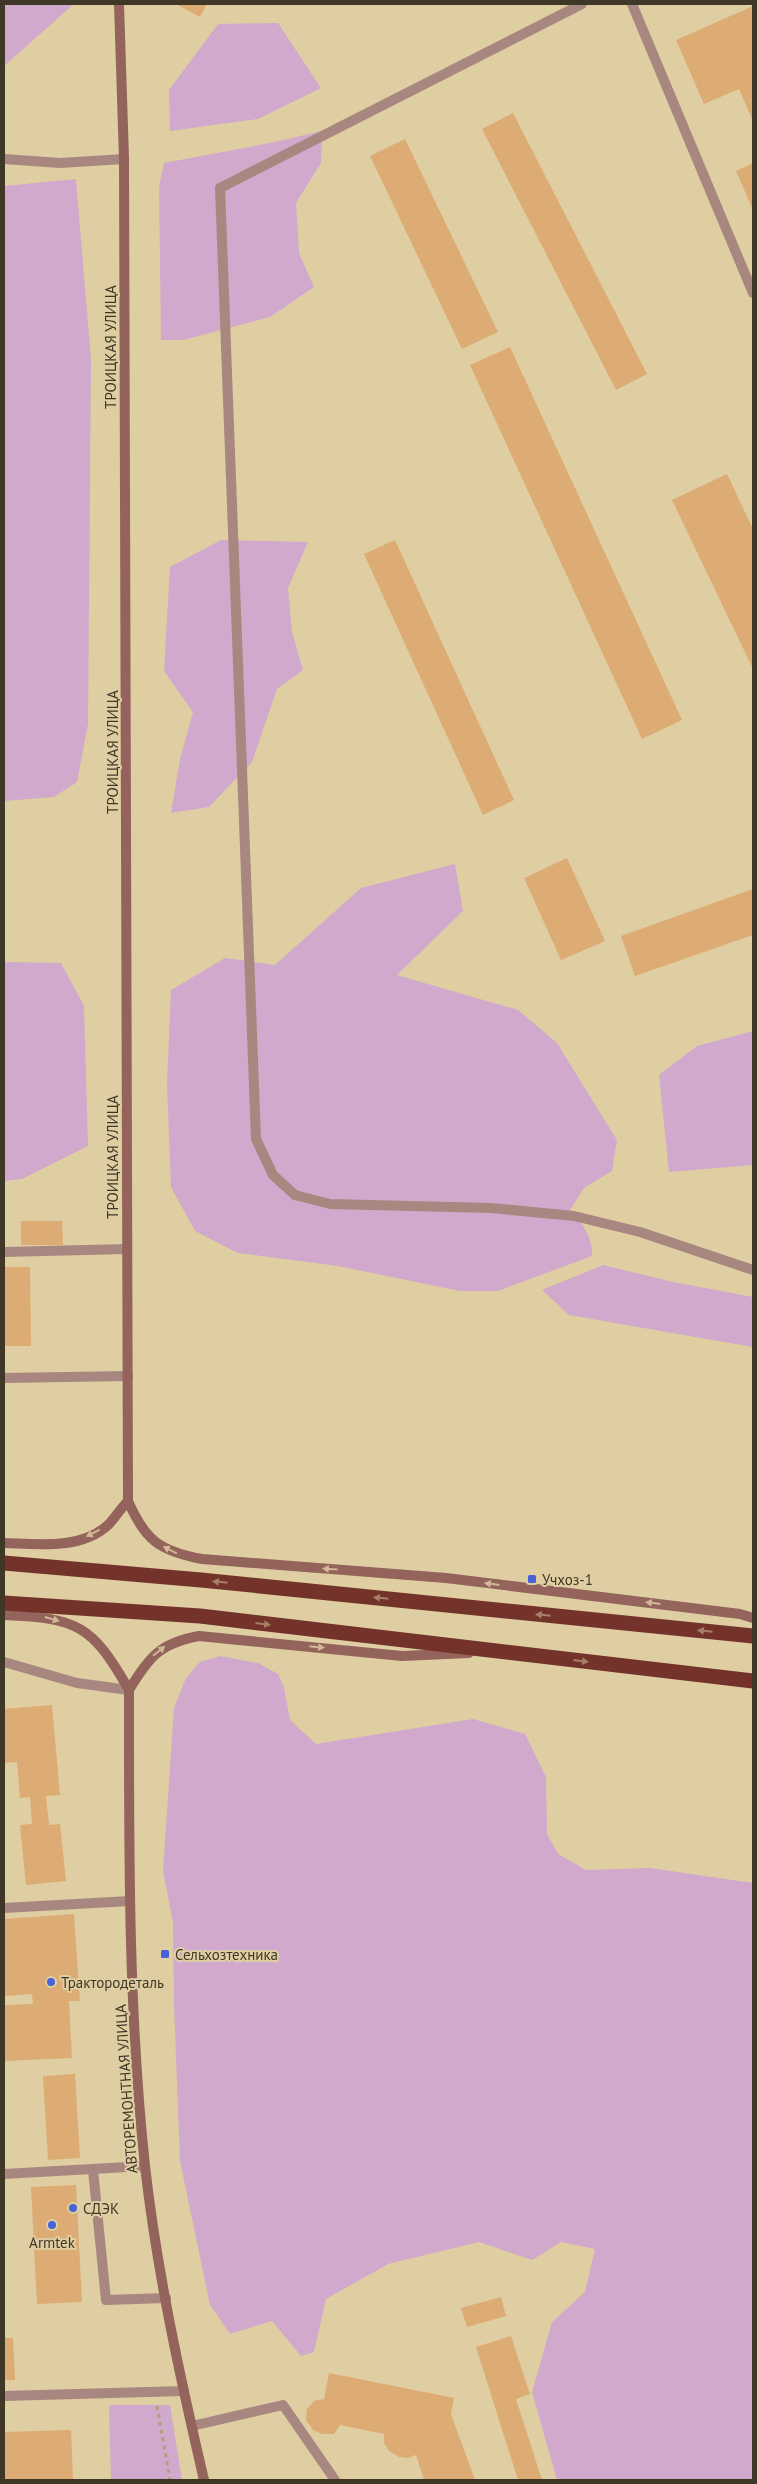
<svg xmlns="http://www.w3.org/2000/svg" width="757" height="2484" font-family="'PT Sans',sans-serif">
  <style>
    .green { fill: #d0a9cc }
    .building { fill: #ddab74 }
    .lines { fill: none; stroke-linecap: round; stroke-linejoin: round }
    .path { stroke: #afa17c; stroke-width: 3; stroke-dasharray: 4 4; stroke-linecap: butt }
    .lane { stroke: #a88781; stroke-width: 10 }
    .street { stroke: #a88781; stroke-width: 10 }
    .secondary { stroke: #93635c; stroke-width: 10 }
    .highway { stroke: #73332b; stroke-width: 15 }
    .oneway { fill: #d0b994 }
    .oneway2 { fill: #a98066 }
    .poi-dot { fill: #4662d6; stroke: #dfcea2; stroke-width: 2 }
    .labels { text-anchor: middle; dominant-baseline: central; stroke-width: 4; stroke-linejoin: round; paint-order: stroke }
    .street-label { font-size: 15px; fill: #3f3826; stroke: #dfcea2 }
    .poi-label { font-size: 15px; fill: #3f3826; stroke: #dfcea2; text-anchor: start }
  </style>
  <rect width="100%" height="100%" fill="#dfcea2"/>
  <path class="green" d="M4 4H74L4 66Z
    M278 23 321 88 258 119 170 131 169 90 218 24Z
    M322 131 321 163 296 203 299 253 314 287 270 317 183 340H161L159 187 164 163 270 143Z
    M76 179 91 359 88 724 77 782 54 797 4 801V186Z
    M221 540 308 542 288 588 292 632 303 670 277 689 252 762 209 807 171 813 180 759 193 712 164 671 170 567Z
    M455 864 463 911 397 975 518 1010 557 1043 617 1140 612 1171 584 1188 570 1210C582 1223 593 1237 592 1256L498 1291H460L338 1266 238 1253 195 1231 171 1187 167 1084 171 990 225 958 275 965 361 888Z
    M4 962 61 963 84 1006 88 1146 22 1179 4 1181Z
    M753 1031V1165L669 1172 659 1075 697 1046Z
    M603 1265 673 1282 753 1297V1347L569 1315 542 1290Z
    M220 1656 258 1663 278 1674 284 1687 290 1720 316 1744 473 1719 525 1734 546 1777 547 1834 558 1854 586 1870 650 1868 753 1883V2480H557L532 2392 552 2322 585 2292 595 2249 561 2242 532 2260 479 2242 388 2264 326 2299 314 2352 301 2356 272 2321 230 2334 210 2305 180 2161 174 2005 173 1922 163 1871 174 1708 186 1678 200 1662Z
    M109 2405H170L182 2480H111Z"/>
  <path class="building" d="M176 4H207L200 17Z
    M753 6V121L739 89 704 104 676 40Z
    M513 113 647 374 616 390 482 129Z
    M405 139 498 332 462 349 370 156Z
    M753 163V210L736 171Z
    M510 347 682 720 642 739 470 365Z
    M727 474 753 529V669L672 500Z
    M395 540 514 800 483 815 364 554Z
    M567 858 605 941 561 960 524 878Z
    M753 889V935L635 976 621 936Z
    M21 1221H62L63 1245H21Z
    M4 1267H30L31 1346H4Z
    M52 1705 60 1795 46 1796 49 1825 60 1824 66 1881 26 1885 20 1825 32 1824 30 1797 20 1798 17 1762 4 1763V1709Z
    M74 1914 80 2001H69L72 2058 4 2061V2005L33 2004 32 1994 4 1996V1919Z
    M75 2074 80 2158 48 2160 43 2076Z
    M76 2185 82 2302 37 2304 31 2187Z
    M501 2297 506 2316 467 2327 461 2308Z
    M511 2336 530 2394 516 2399 542 2480H518L476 2347Z
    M4 2338H13L15 2380H4Z
    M329 2373 454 2398 451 2414 475 2480H424L416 2455 408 2458 399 2457 389 2451 384 2443V2434L340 2425 334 2434H322L313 2430 306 2420 307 2409 314 2401 324 2399Z
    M71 2430 73 2480H4V2432Z"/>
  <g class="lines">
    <path class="path" d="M157 2406 170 2480"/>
    <path class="lane" d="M582 4 220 188 256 1139 273 1175 295 1195 330 1204 491 1208 574 1216 640 1232 753 1270
      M632 4 753 293
      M4 1252 127 1249
      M4 1378 128 1376
      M4 1662 77 1683 129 1690
      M4 1908 130 1901
      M93 2170 106 2300 166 2298
      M4 2174 145 2166
      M4 2396 184 2391
      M192 2426 283 2405 335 2480"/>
    <path class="street" d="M4 159 60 163 124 159"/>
    <path class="secondary" d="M119 4 124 159 128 1501C145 1540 159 1551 202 1559L446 1578 740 1614 753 1618
      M4 1543C37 1544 81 1550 108 1525 115 1518 121 1508 128 1501
      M4 1615C78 1618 92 1625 129 1690
      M129 1690C129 1848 128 2008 145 2166 157 2272 180 2377 204 2480
      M129 1690C149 1657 160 1643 199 1636L402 1656 469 1653"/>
    <path class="highway" d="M4 1563 201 1580 753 1636
      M4 1603 200 1616 753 1681"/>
  </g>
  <defs><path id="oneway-solid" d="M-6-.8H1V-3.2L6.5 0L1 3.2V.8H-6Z" transform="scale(1.25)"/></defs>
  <g class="oneway">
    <use href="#oneway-solid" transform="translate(93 1533) rotate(153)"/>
    <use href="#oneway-solid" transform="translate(170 1550) rotate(-153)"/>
    <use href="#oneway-solid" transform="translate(330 1569) rotate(-176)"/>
    <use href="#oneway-solid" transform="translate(492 1584) rotate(-173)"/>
    <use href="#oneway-solid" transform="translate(653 1603) rotate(-173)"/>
    <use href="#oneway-solid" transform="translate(52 1619) rotate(16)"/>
    <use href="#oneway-solid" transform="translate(317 1647) rotate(6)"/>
    <use href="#oneway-solid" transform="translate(159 1651) rotate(-38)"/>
  </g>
  <g class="oneway2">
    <use href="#oneway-solid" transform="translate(220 1582) rotate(-174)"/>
    <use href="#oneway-solid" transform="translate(381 1598) rotate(-174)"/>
    <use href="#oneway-solid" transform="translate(543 1615) rotate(-174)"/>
    <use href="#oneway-solid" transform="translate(263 1624) rotate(7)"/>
    <use href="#oneway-solid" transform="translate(705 1631) rotate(-174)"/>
    <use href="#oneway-solid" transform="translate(581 1661) rotate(7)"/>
  </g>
  <g class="poi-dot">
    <rect x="527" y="1574" width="10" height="10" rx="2.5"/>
    <rect x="160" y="1949" width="10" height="10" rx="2.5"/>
    <circle cx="51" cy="1982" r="5"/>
    <circle cx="73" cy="2208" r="5"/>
    <circle cx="52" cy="2225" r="5"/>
  </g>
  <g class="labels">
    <g class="street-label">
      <text transform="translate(110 347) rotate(-90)">ТРОИЦКАЯ УЛИЦА</text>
      <text transform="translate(112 752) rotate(-90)">ТРОИЦКАЯ УЛИЦА</text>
      <text transform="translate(112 1157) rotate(-90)">ТРОИЦКАЯ УЛИЦА</text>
      <text transform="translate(126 2089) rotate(-94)">АВТОРЕМОНТНАЯ УЛИЦА</text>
    </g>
    <g class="poi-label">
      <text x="542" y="1579">Учхоз-1</text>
      <text x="175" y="1954">Сельхозтехника</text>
      <text x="61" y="1982">Трактородеталь</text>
      <text x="83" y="2208">СДЭК</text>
      <text x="52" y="2242" text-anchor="middle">Armtek</text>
    </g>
  </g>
  <rect width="757" height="2484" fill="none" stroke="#3f3826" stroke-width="10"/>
</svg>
